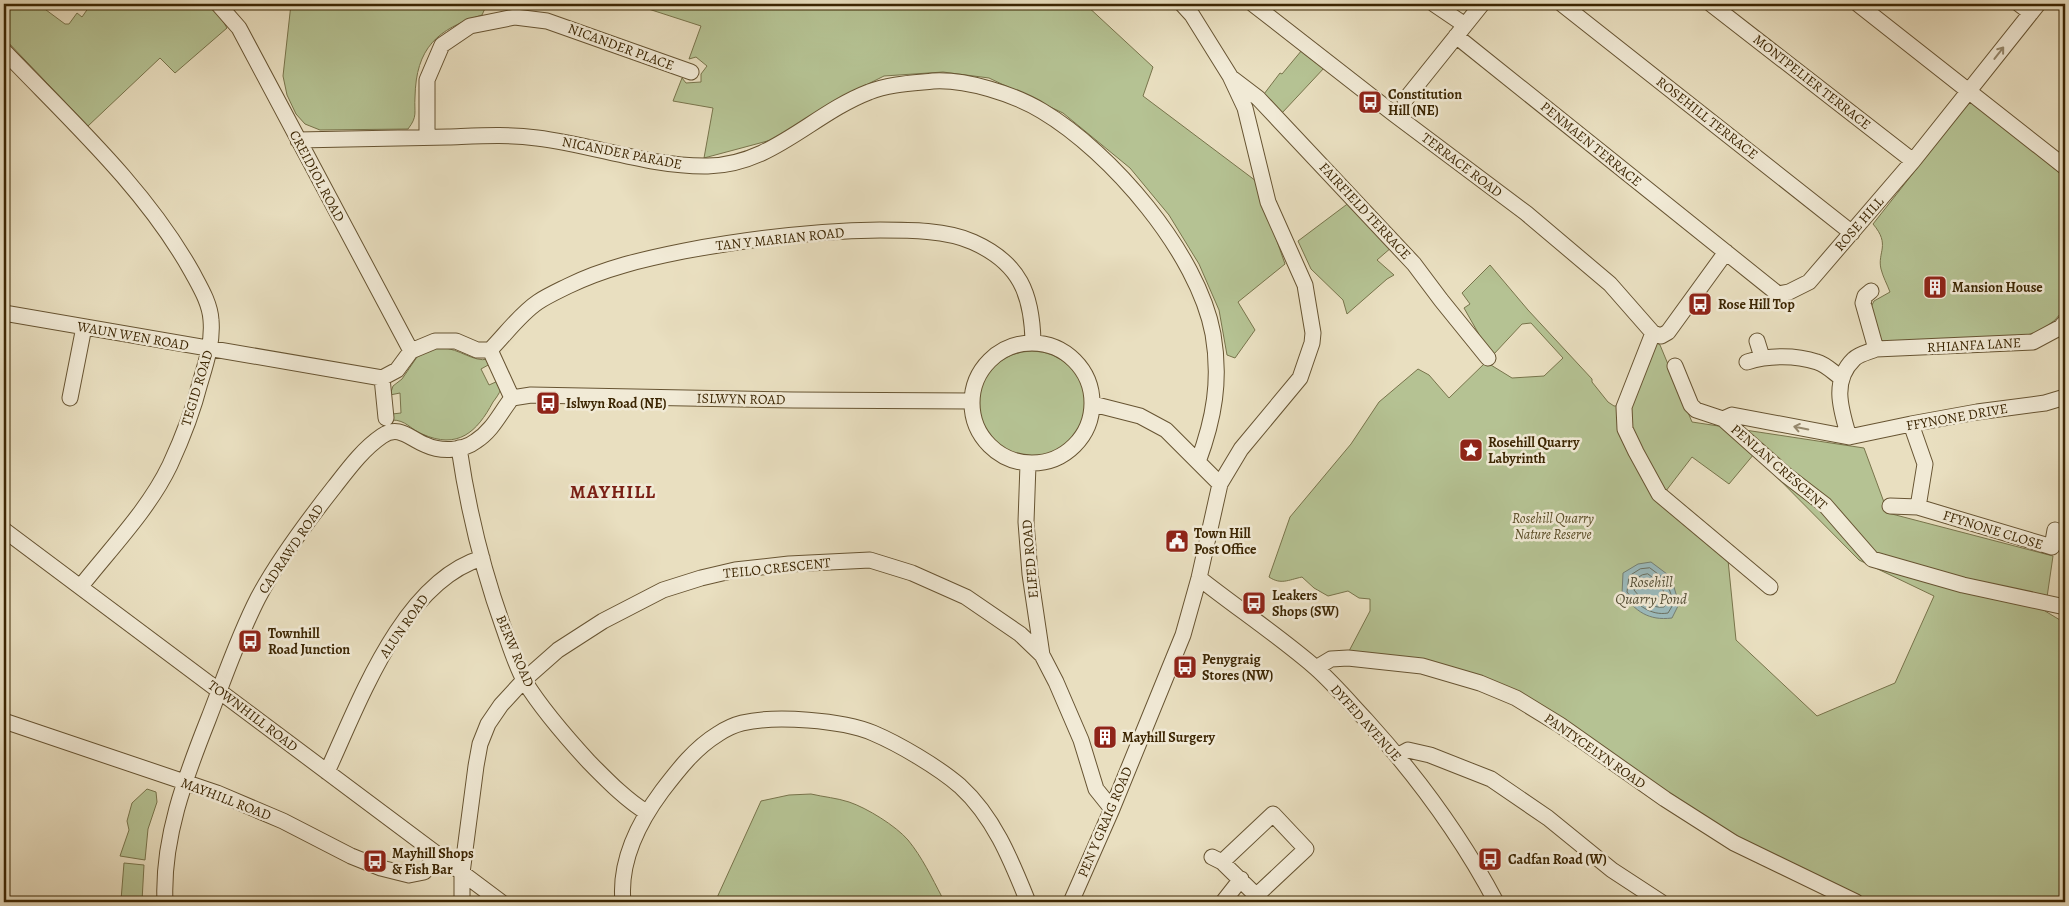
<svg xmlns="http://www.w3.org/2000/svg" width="2069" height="906" font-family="Alegreya,serif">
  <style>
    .green { fill: #b5c293; stroke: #78744b; fill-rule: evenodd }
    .water { fill: #9bbabc; stroke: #757f72 }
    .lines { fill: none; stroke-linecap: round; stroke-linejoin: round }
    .shore { stroke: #6c7060; stroke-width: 1 }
    .minor-casing { stroke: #675432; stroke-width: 17 }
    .minor { stroke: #f1ead6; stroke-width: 15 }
    .oneway { stroke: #96886c }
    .labels { text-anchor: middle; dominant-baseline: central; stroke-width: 5; stroke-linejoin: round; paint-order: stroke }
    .street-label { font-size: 14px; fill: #3c2603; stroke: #f1ead6 }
    .poi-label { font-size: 14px; font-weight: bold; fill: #3c2603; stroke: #f1ead6; text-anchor: start }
    .park-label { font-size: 14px; font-style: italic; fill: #5a4d27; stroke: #f1ead6 }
    .water-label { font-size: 15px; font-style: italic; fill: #58523a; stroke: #f1ead6 }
    .district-label { font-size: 19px; font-weight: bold; letter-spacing: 1px; fill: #7a1f14; stroke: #f1ead6 }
  </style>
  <rect width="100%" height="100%" fill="#e9dfc0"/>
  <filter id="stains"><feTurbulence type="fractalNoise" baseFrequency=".004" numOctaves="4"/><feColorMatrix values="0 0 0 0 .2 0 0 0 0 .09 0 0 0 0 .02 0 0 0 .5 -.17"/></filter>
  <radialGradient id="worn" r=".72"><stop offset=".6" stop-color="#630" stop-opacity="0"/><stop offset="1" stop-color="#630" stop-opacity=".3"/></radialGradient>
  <path class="green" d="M4 4H38L65 24H69L77 13 82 17 91 4H208L220 16 227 28 175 73 160 58 88 126 4 38Z
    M291 4H487L482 15C437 29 416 48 415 97 414 113 418 116 408 129L320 130 305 124 296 114 287 95 283 76Z
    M633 4H1085L1153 67 1143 96 1256 181 1285 264 1238 302 1255 330 1235 358 1227 355 1219 310 1199 264 1169 215 1130 168 1063 113 989 78 943 72 884 76 840 98 775 139 704 158 713 108 673 101 682 78 686 83 701 82V74L707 66 696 57 689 59 701 26Z
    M1302 50 1325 67 1282 113 1264 94 1280 73 1282 74Z
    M1970 101 2065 177V308L2055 320 2039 332 2018 337 1953 341H1881L1870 309 1874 301 1890 292C1887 284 1883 277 1881 269 1877 252 1891 245 1873 224Z
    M1350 202 1392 247 1377 260 1394 275 1387 279 1347 314 1343 300 1311 269 1298 241Z
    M1490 265 1528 310 1592 379V382L1608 402 1614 406 1632 405 1654 341 1660 345 1692 422 1864 448 1888 513 2053 556 2045 611 2065 623V902H1870L1761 850 1695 813 1536 703 1348 653 1370 611V599L1359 598 1348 591 1328 596 1314 588 1302 577C1288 580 1281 585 1269 577L1290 517 1351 444 1379 402 1418 369 1429 375 1449 398 1486 362 1512 378 1544 376 1563 358 1531 323 1522 324 1493 355 1489 352 1464 308 1470 304 1462 293ZM1754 454 1859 560 1934 596 1895 683 1817 716 1736 640 1728 560 1659 500 1692 457 1729 484Z
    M442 348C459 348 474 363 488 359L490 364 481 369 489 385 498 381 501 389C499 394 496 398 493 402 477 432 458 450 422 434 410 429 406 420 392 420V414L401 413 400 393 390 395 393 386 402 379 417 357 432 349Z
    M978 405a54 54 0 1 1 108 0a54 54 0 1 1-108 0Z
    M147 789 156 792 157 802 148 829 145 860 120 856 129 830 127 821 132 803Z
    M811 794C824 797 837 798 849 802 867 808 896 826 908 840 922 857 932 878 942 897L939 902H715L761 801 789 795Z
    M124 863 144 865 142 901 121 900Z"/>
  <path class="water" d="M1651 562 1671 577 1679 604 1672 618C1648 621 1636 611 1622 594L1623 573 1638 564Z"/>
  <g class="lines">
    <path class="shore" d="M1650 568 1666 580 1674 603 1668 613C1651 616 1637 605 1627 592L1629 576 1640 569Z
      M1648 574 1661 584 1667 602 1664 607C1652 609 1641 599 1634 590V580L1642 575Z"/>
    <g class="minor-casing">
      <path id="minor" d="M218 4 239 28 411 351
        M1253 4 1394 114 1526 213 1610 284 1653 333 1661 336 1668 332 1726 252
        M1434 4 1465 25
        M1562 4 1852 233
        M1711 4 1913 161
        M1858 4 2065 167
        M2019 4 2031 13
        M1456 36 1778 294 1789 292 1809 282 1913 161 2038 4
        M4 51C70 120 145 188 192 272 200 287 210 303 211 320 213 342 206 363 200 383 193 411 182 439 170 465 149 509 111 548 81 586
        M1233 79 1258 98 1414 264 1441 300 1488 358
        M1405 100 1482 4
        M427 137V80L442 45 470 26 515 17 547 21 691 72
        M298 140C348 139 398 138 448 137 478 136 507 134 537 138 595 145 649 167 708 166 772 165 812 114 869 92 888 84 913 83 933 81 966 79 1014 94 1042 111 1111 152 1198 253 1213 334 1221 380 1214 419 1198 462
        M4 313 382 378
        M1653 333 1624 407 1625 429 1636 452 1659 494 1770 587
        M1757 341 1762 357
        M972 403a60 60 0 1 1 120 0a60 60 0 1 1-120 0Z
        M1876 349 2033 342 2061 327 2065 322
        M490 350C505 335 520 314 538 302 547 296 558 291 568 286 605 268 644 259 684 251 748 239 814 231 880 230 909 230 947 230 973 242 1020 263 1032 294 1033 342
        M490 350 512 398
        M1747 362C1769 355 1796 355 1817 362 1825 364 1833 372 1840 377
        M1675 366 1691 405 1696 410 1723 419 1786 475 1825 505 1872 559 1963 585 2065 607
        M70 398 84 327
        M512 398 531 395 793 400 971 401
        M1093 404 1140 416 1166 430 1220 484
        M386 418 382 378 397 370 411 351 435 341H456L477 350H490
        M1723 419 1732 415 1849 437 1911 424 1977 412 2045 403 2065 397
        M1911 424 1925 464 1918 507
        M1849 437C1841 410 1831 381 1854 359 1859 354 1869 352 1876 349L1863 303 1865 296 1871 291
        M459 448C468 509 483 571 504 629 510 646 516 666 525 682 543 711 566 737 589 762 607 780 625 799 646 812
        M1028 464 1026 522 1030 574 1042 655
        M1890 506 1918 507 2052 547 2055 530
        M4 530 501 902
        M1199 578C1237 608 1279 636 1316 668 1334 684 1350 703 1366 720 1416 775 1461 836 1496 902
        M1316 668 1331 659 1348 658 1422 666 1480 683 1516 698 1560 725 1665 799 1734 843 1856 902
        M4 721 217 793 283 821 351 856 381 868 409 875 424 872 437 855
        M1397 756 1408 750 1430 755 1491 779 1548 818 1612 870 1661 902
        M327 772C359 703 402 582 482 558
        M1212 857 1222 862 1262 901
        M1222 862 1273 814 1306 849 1257 895
        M165 902C162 839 185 778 208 720 224 679 238 637 258 598 278 560 309 519 335 486 349 468 363 449 382 436 399 424 410 439 426 445 441 452 463 451 476 441 493 430 500 413 512 398
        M462 902V873L476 766 480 744 488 724 501 705 524 680 558 650 603 621 663 590 701 578 735 570 789 564 870 560 912 573 966 597 1020 634 1042 655 1056 682 1081 740 1096 789 1112 809
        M623 902C619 862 639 822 662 791 678 770 695 748 718 734 724 730 734 725 742 723 775 715 842 720 873 733 899 744 938 767 960 786 994 817 1011 860 1028 902
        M1071 902 1112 809 1183 635 1199 578 1220 484 1241 449 1300 378 1312 343 1313 333 1305 285 1268 202 1245 108 1230 76 1192 15 1182 4
        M1223 902 1241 879"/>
    </g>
    <use href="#minor" class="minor"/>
  </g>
  <defs><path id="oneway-shaft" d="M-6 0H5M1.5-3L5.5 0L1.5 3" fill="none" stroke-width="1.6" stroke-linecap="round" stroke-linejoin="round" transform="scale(1.25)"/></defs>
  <g class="oneway">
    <use href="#oneway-shaft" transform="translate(1999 53) rotate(-52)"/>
    <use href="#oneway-shaft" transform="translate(1801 428) rotate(-169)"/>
  </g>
  <defs>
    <g id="bus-square" transform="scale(1.25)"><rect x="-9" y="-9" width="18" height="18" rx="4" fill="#8f2418" stroke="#f1ead6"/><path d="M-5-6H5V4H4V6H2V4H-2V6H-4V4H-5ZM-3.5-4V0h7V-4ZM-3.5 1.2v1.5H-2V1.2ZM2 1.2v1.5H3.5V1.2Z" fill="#fff"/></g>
    <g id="building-square" transform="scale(1.25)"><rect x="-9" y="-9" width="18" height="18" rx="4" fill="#8f2418" stroke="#f1ead6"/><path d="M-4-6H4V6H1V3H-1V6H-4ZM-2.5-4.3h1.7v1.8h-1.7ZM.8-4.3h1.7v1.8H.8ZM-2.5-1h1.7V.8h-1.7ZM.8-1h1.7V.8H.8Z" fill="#fff"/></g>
    <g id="sight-square" transform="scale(1.25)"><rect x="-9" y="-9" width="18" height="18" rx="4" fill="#8f2418" stroke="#f1ead6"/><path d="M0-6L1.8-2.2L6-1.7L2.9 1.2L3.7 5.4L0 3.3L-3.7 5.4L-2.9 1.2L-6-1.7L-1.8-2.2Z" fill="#fff"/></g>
    <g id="civic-square" transform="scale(1.25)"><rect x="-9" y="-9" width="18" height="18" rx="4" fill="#8f2418" stroke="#f1ead6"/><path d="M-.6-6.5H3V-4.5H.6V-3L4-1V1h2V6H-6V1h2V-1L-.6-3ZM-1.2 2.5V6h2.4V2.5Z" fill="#fff"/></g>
  </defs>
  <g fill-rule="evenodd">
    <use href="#bus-square" x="1370" y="102"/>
    <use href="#building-square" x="1935" y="287"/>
    <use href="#bus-square" x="1700" y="304"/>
    <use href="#bus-square" x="548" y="403"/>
    <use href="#sight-square" x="1471" y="450"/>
    <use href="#civic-square" x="1177" y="541"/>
    <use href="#bus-square" x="1254" y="603"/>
    <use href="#bus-square" x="250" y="641"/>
    <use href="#bus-square" x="1185" y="667"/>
    <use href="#building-square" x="1105" y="737"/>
    <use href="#bus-square" x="1490" y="859"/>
    <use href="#bus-square" x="375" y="861"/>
  </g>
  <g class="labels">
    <g class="street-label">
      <text transform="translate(621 47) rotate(20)">NICANDER PLACE</text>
      <text transform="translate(1812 82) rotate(38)">MONTPELIER TERRACE</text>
      <text transform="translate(1707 118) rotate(38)">ROSEHILL TERRACE</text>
      <text transform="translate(1591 144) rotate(39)">PENMAEN TERRACE</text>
      <text transform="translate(622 153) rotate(11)">NICANDER PARADE</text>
      <text transform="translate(1462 165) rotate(37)">TERRACE ROAD</text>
      <text transform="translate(317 176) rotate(62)">CREIDIOL ROAD</text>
      <text transform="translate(1365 211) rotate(47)">FAIRFIELD TERRACE</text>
      <text transform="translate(1859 224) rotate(-49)">ROSE HILL</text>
      <text transform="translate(780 239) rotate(-6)">TAN Y MARIAN ROAD</text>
      <text transform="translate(133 336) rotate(10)">WAUN WEN ROAD</text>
      <text transform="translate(1974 345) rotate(-3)">RHIANFA LANE</text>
      <text transform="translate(197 388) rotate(-73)">TEGID ROAD</text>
      <text transform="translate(741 399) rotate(1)">ISLWYN ROAD</text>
      <text transform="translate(1957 417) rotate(-10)">FFYNONE DRIVE</text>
      <text transform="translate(1779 467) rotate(41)">PENLAN CRESCENT</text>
      <text transform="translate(1993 530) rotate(17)">FFYNONE CLOSE</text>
      <text transform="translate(291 549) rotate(-56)">CADRAWD ROAD</text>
      <text transform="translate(1030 559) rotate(-95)">ELFED ROAD</text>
      <text transform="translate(777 568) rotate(-6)">TEILO CRESCENT</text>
      <text transform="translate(404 626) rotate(-55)">ALUN ROAD</text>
      <text transform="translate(515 651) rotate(67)">BERW ROAD</text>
      <text transform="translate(253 716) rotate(37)">TOWNHILL ROAD</text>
      <text transform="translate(1366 723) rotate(48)">DYFED AVENUE</text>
      <text transform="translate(1595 751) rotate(35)">PANTYCELYN ROAD</text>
      <text transform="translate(226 799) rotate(21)">MAYHILL ROAD</text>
      <text transform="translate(1105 822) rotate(-67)">PEN Y GRAIG ROAD</text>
    </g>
    <g class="poi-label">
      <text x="1388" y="94">Constitution<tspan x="1388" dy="16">Hill (NE)</tspan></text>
      <text x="1952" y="287">Mansion House</text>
      <text x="1718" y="304">Rose Hill Top</text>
      <text x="566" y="403">Islwyn Road (NE)</text>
      <text x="1488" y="442">Rosehill Quarry<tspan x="1488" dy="16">Labyrinth</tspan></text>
      <text x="1194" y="533">Town Hill<tspan x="1194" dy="16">Post Office</tspan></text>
      <text x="1272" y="595">Leakers<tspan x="1272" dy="16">Shops (SW)</tspan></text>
      <text x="268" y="633">Townhill<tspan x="268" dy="16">Road Junction</tspan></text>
      <text x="1202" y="659">Penygraig<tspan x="1202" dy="16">Stores (NW)</tspan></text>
      <text x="1122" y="737">Mayhill Surgery</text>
      <text x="392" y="853">Mayhill Shops<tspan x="392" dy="16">&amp; Fish Bar</tspan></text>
      <text x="1508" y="859">Cadfan Road (W)</text>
    </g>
    <g class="park-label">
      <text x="1553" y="518">Rosehill Quarry<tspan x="1553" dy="16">Nature Reserve</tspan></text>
    </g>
    <g class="water-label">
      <text x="1651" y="582">Rosehill<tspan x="1651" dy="17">Quarry Pond</tspan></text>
    </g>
    <g class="district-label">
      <text x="613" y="492">MAYHILL</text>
    </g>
  </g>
  <rect width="2069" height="906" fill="none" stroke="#e9dfc0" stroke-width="20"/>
  <rect x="5" y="5" width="2059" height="896" fill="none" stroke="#3c2603" stroke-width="2.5"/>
  <rect x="10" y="10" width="2049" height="886" fill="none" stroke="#3c2603"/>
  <rect width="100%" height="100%" filter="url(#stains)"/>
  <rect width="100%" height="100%" fill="url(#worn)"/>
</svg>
